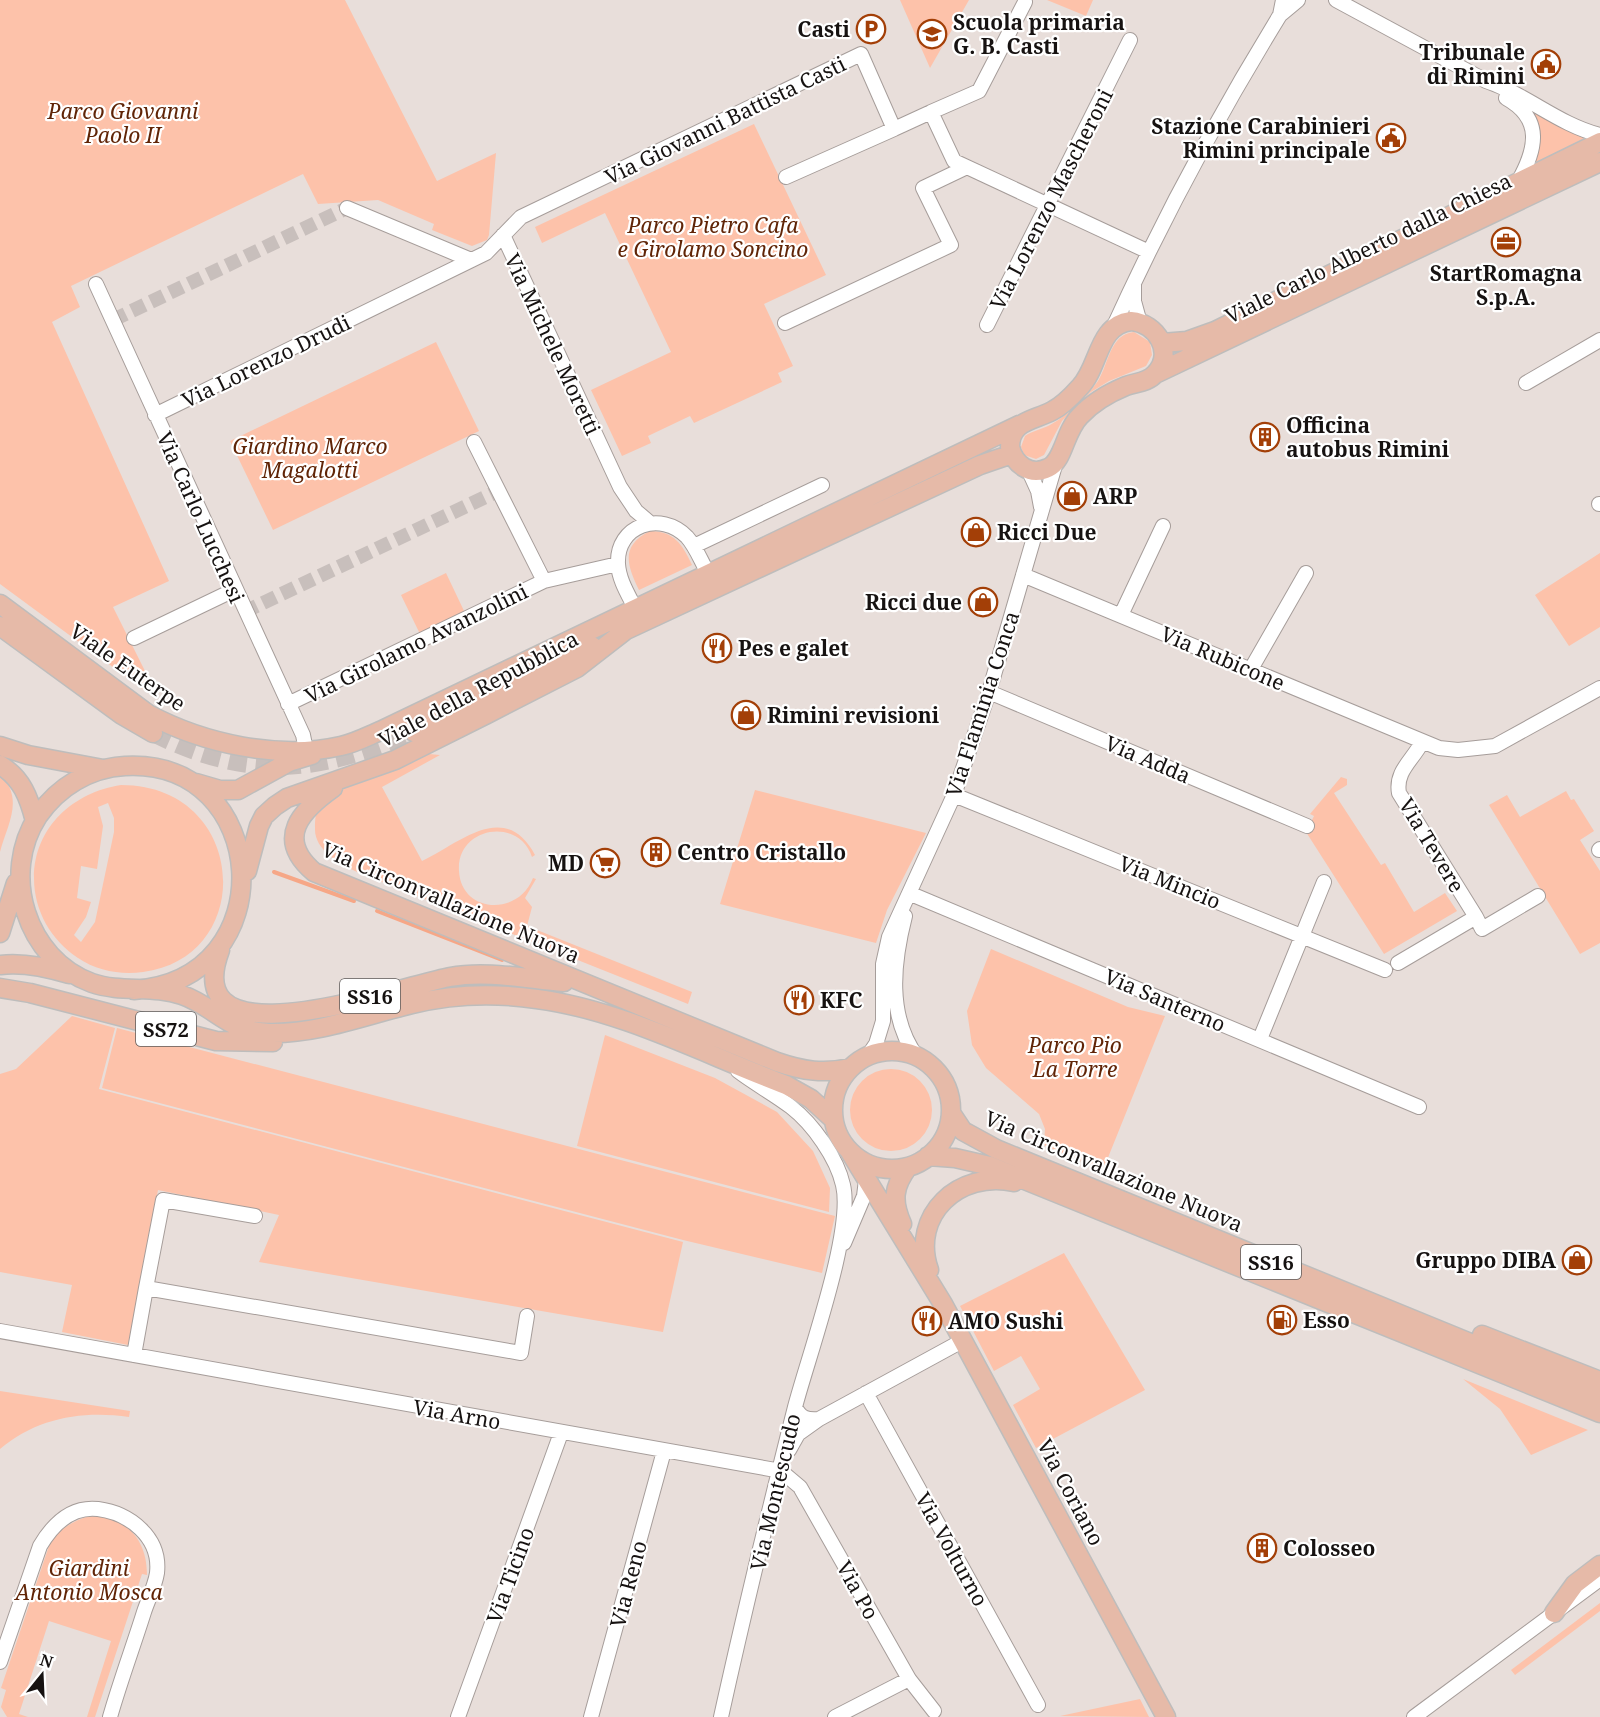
<svg xmlns="http://www.w3.org/2000/svg" width="1600" height="1717" font-family="'Noto Serif',serif">
  <style>
    .green { fill: #fdc2aa; fill-rule: evenodd }
    .lines { fill: none; stroke-linecap: round; stroke-linejoin: round }
    .stream { stroke: #f6a787; stroke-width: 4 }
    .minor-tunnel { stroke: #c8bfbc; stroke-width: 14; stroke-dasharray: 14 7; stroke-linecap: butt }
    .major-tunnel { stroke: #c8bfbc; stroke-width: 18; stroke-dasharray: 18 9; stroke-linecap: butt }
    .minor-casing { stroke: #a69d9a; stroke-width: 16 }
    .major-casing { stroke: #bebdbc; stroke-width: 21 }
    .minor { stroke: #fff; stroke-width: 14 }
    .major { stroke: #e6baa8; stroke-width: 18 }
    .labels { text-anchor: middle; dominant-baseline: central; stroke-width: 4.5; stroke-linejoin: round; paint-order: stroke }
    .shield { fill: #fff; stroke: #5c5958; stroke-width: 1.5 }
    .shield-label { font-size: 20px; font-weight: bold; fill: #161211 }
    .poi-label { font-size: 21px; font-weight: bold; fill: #161211; stroke: #fff; text-anchor: start }
    .park-label { font-size: 21px; font-style: italic; fill: #602406; stroke: #fff }
    .street-label { font-size: 21px; fill: #161211; stroke: #fff }
  </style>
  <rect width="100%" height="100%" fill="#e8deda"/>
  <path class="green" d="M0 0H345L437 181 496 153 489 235 487 240 472 246 432 230 434 224 378 200 318 204 303 174 71 286 80 307 52 322 169 581 113 607 153 687 144 690 0 584Z
    M900 0H969L930 68Z
    M1047 0H1093L1086 16Z
    M1533 110 1587 139 1532 167 1540 136Z
    M754 124 826 275 764 304 793 366 778 373 782 382 694 423 690 416 648 436 651 443 622 456 591 390 671 352 605 213 542 243 535 227Z
    M1134 332 1150 342 1152 355 1146 366 1109 381 1091 392 1062 421 1044 455 1036 459 1024 455 1021 447 1025 436C1032 431 1042 429 1050 425 1068 415 1086 398 1098 381 1109 363 1110 334 1134 332Z
    M436 342 479 431 273 530 230 441Z
    M650 531C674 531 683 545 692 565L639 590C627 565 620 546 650 531Z
    M1600 553V627L1569 646 1535 595Z
    M446 573 465 613 420 634 401 595Z
    M429 754 440 755 382 787 422 861C460 843 505 799 535 855L532 857C519 816 456 827 459 871 461 913 518 917 533 878L536 879 525 898 532 907 527 926 692 992 688 1004 357 872C339 863 314 850 315 828 315 822 315 815 318 809 331 786 404 763 429 754Z
    M0 775C25 798 7 825 0 852Z
    M1341 777 1347 779V785L1334 793 1381 865 1385 863 1414 912 1445 893 1457 911 1384 954 1306 832 1314 816 1310 814Z
    M121 785C248 785 258 957 143 972 121 975 97 971 78 958 51 940 34 911 34 878 34 827 74 792 121 785ZM108 803 114 818V832L95 922 81 942 74 935 86 917 91 902 77 898 81 866 97 869 103 826 98 807Z
    M755 790 926 833 887 910 876 943 720 904Z
    M1566 791 1571 800 1574 799 1594 831 1580 840 1600 871V943L1580 954 1489 805 1507 795 1520 817Z
    M991 949 1128 1007 1165 1016 1103 1170 1044 1145 1045 1129 1039 1114 986 1068 972 1045 967 1011Z
    M72 1016 115 1028 99 1089 683 1242 663 1332 259 1262 279 1215 158 1190 128 1345 62 1332 72 1285 0 1272V1074L16 1069Z
    M117 1028 835 1216 822 1273 683 1240 102 1088Z
    M605 1035 715 1078 777 1112 813 1151 830 1188 829 1212 577 1146Z
    M850 1110a41 41 0 1 1 82 0a41 41 0 1 1-82 0Z
    M1064 1253 1145 1390 1036 1448 1013 1405 1040 1389 1021 1356 994 1371 960 1306Z
    M1463 1379 1588 1430 1531 1455 1500 1409Z
    M0 1391 130 1411 129 1417C83 1410 36 1418 0 1449Z
    M89 1516C126 1517 147 1538 147 1575L142 1574 95 1717H87L111 1641 49 1621 19 1714 28 1717H7L1 1707 6 1690 1 1688 50 1543C61 1528 71 1522 89 1516Z
    M1600 1603V1611L1515 1675 1511 1670Z
    M1140 1699 1149 1717 1060 1716Z"/>
  <g class="lines">
    <path class="stream" d="M274 872 354 901
      M377 911 502 960"/>
    <path class="minor-tunnel" d="M113 320 347 208
      M244 612 498 491"/>
    <path class="major-tunnel" d="M153 733C250 781 317 773 414 732"/>
    <g class="minor-casing">
      <path id="minor" d="M1336 0 1486 81C1526 94 1559 125 1600 135
        M1280 15 1298 0
        M1506 98C1544 119 1536 150 1518 182
        M931 112 979 91 1025 2
        M786 177 894 129
        M347 208 471 260
        M503 235 620 487 636 511 649 522
        M96 284 303 735 306 750
        M1134 284V301L1140 323
        M785 323 951 245 923 188 967 167
        M987 325 1130 40
        M1113 328C1162 220 1218 116 1280 15L1283 0
        M1526 383 1600 340
        M155 415 486 253 521 217 861 54 894 129 931 112 954 161 1147 251
        M474 442 544 581 618 564
        M1028 469 1038 491 1041 507
        M1599 504H1600
        M694 546 822 485
        M1023 575 1439 748 1458 750 1495 746 1600 688
        M635 608C628 594 619 580 618 564 616 525 661 510 687 537 696 547 701 561 708 573
        M1121 615 1163 526
        M134 638 234 590
        M1251 669 1306 573
        M989 692 1307 826
        M288 704 544 581
        M954 795 1385 970
        M1599 850 1600 849
        M911 894 1419 1107
        M905 916C893 963 887 1016 917 1057
        M1476 917 1482 929 1538 896
        M1398 963 1476 917 1399 793C1395 771 1413 760 1422 742
        M1260 1039 1324 882
        M868 1056 876 1044 883 1021V964L889 937 954 795 989 692 1056 462
        M844 1243 864 1196 866 1180
        M146 1288 163 1200 255 1216
        M0 1331 781 1471 800 1487 909 1679 934 1711
        M134 1355 146 1288 521 1353 527 1316
        M866 1393 1038 1705
        M795 1407C801 1418 806 1420 819 1419L962 1341
        M789 1450 798 1434 819 1419
        M0 1662 40 1546C53 1524 72 1506 98 1509 129 1513 161 1537 157 1573 155 1586 148 1600 144 1612 133 1647 120 1682 110 1717
        M458 1717 561 1433
        M591 1717 664 1451
        M721 1717C744 1613 769 1510 795 1407 808 1357 854 1231 843 1185 837 1158 813 1124 791 1107 774 1094 755 1084 738 1071
        M835 1717 909 1679
        M1414 1717 1600 1579"/>
    </g>
    <g class="major-casing">
      <path id="major" d="M1131 321C1157 323 1175 353 1155 374 1147 383 1136 382 1126 386 1109 393 1093 402 1080 416 1064 432 1064 461 1048 468 1030 477 1014 464 1010 447 1010 421 1033 421 1052 411 1062 406 1072 396 1080 387 1100 366 1097 325 1131 321Z
        M1162 343 1187 341 1215 331 1600 142
        M1155 374 1600 162
        M0 604 148 714C204 744 279 760 341 746 355 743 368 736 380 731L1019 425
        M0 626 122 715 153 733
        M414 732 592 646
        M0 746 28 755 103 769
        M0 765C22 778 29 798 35 821
        M196 783 220 790H238L289 762 312 755
        M333 788C302 810 274 838 314 872L777 1062C803 1071 824 1074 850 1068
        M247 871 259 826 264 816 275 806 287 798 395 760 487 714 577 668 626 630 980 465 1012 454
        M0 933 16 883
        M220 950C175 1070 404 985 450 977 487 970 527 979 564 982
        M0 965C23 962 46 967 69 974
        M0 988 30 993 216 1041 273 1042
        M134 990C286 980 271 758 125 766 89 768 58 787 38 816 0 874 26 959 92 983 121 993 153 985 182 995 216 1007 227 1032 270 1033 318 1034 366 1015 412 1004 453 994 496 993 537 999 622 1010 706 1055 786 1085L811 1099 833 1119
        M833 1110a59 59 0 1 1 118 0a59 59 0 1 1-118 0Z
        M951 1113 963 1131 996 1149 1600 1396
        M850 1152 943 1304 1166 1717
        M928 1156 955 1158 990 1166 1600 1413
        M902 1224C892 1201 893 1187 908 1167
        M929 1270C910 1215 959 1170 1014 1182
        M1482 1335 1600 1381
        M1554 1613 1575 1584 1600 1565"/>
    </g>
    <use href="#minor" class="minor"/>
    <use href="#major" class="major"/>
  </g>
  <defs>
    <g id="parking-ring" transform="scale(1.5)"><circle r="9.5" fill="#fff" stroke="#a33f07" stroke-width="1.5"/><path d="M-3.5-5.5H1a3.5 3.5 0 0 1 0 7H-1V5.5H-3.5ZM-1-3.4V-.6H.8a1.4 1.4 0 0 0 0-2.8Z" fill="#a33f07"/></g>
    <g id="school-ring" transform="scale(1.5)"><circle r="9.5" fill="#fff" stroke="#a33f07" stroke-width="1.5"/><path d="M0-5L7-2L0 1L-7-2ZM-4 1L0 2.5L4 1V4Q0 6-4 4Z" fill="#a33f07"/></g>
    <g id="civic-ring" transform="scale(1.5)"><circle r="9.5" fill="#fff" stroke="#a33f07" stroke-width="1.5"/><path d="M-.6-6.5H3V-4.5H.6V-3L4-1V1h2V6H-6V1h2V-1L-.6-3ZM-1.2 2.5V6h2.4V2.5Z" fill="#a33f07"/></g>
    <g id="office-ring" transform="scale(1.5)"><circle r="9.5" fill="#fff" stroke="#a33f07" stroke-width="1.5"/><path d="M-6-3h4V-5.5h4V-3h4V5H-6ZM-1-4.5V-3h2v-1.5ZM-6 0V1H6V0Z" fill="#a33f07"/></g>
    <g id="building-ring" transform="scale(1.5)"><circle r="9.5" fill="#fff" stroke="#a33f07" stroke-width="1.5"/><path d="M-4-6H4V6H1V3H-1V6H-4ZM-2.5-4.3h1.7v1.8h-1.7ZM.8-4.3h1.7v1.8H.8ZM-2.5-1h1.7V.8h-1.7ZM.8-1h1.7V.8H.8Z" fill="#a33f07"/></g>
    <g id="shop-ring" transform="scale(1.5)"><circle r="9.5" fill="#fff" stroke="#a33f07" stroke-width="1.5"/><path d="M-5-2.5h2.3a2.7 3.5 0 0 1 5.4 0H5L5.5 6h-11ZM-1.5-2.5h3a1.5 2.3 0 0 0-3 0Z" fill="#a33f07"/></g>
    <g id="restaurant-ring" transform="scale(1.5)"><circle r="9.5" fill="#fff" stroke="#a33f07" stroke-width="1.5"/><path d="M-5-6h1v4h1v-4h1v4h1v-4h1v5L-1.5 .5V6h-2V.5L-5-1ZM5-6V6H3V1.5H1.5Q1.5-4 5-6Z" fill="#a33f07"/></g>
    <g id="supermarket-ring" transform="scale(1.5)"><circle r="9.5" fill="#fff" stroke="#a33f07" stroke-width="1.5"/><path d="M-6-5.5h2.5l.6 2H6L4.5 2H-2.5L-4.4-4H-6ZM-1.5 3.2a1.3 1.3 0 1 0 .1 0ZM3 3.2a1.3 1.3 0 1 0 .1 0Z" fill="#a33f07"/></g>
    <g id="fuel-ring" transform="scale(1.5)"><circle r="9.5" fill="#fff" stroke="#a33f07" stroke-width="1.5"/><path d="M-5.5-6h7V0h2V4h1.3V-2.5L3-4.5l.8-.8L6-3V5H2.5V1h-1V6h-7ZM-4.2-4.7v3.2H.2V-4.7Z" fill="#a33f07"/></g>
  </defs>
  <g fill-rule="evenodd">
    <use href="#parking-ring" x="871" y="29"/>
    <use href="#school-ring" x="932" y="34"/>
    <use href="#civic-ring" x="1546" y="64"/>
    <use href="#civic-ring" x="1391" y="138"/>
    <use href="#office-ring" x="1506" y="242"/>
    <use href="#building-ring" x="1265" y="437"/>
    <use href="#shop-ring" x="1072" y="496"/>
    <use href="#shop-ring" x="976" y="532"/>
    <use href="#shop-ring" x="983" y="602"/>
    <use href="#restaurant-ring" x="717" y="648"/>
    <use href="#shop-ring" x="746" y="715"/>
    <use href="#building-ring" x="656" y="852"/>
    <use href="#supermarket-ring" x="605" y="863"/>
    <use href="#restaurant-ring" x="799" y="1000"/>
    <use href="#shop-ring" x="1577" y="1260"/>
    <use href="#fuel-ring" x="1282" y="1320"/>
    <use href="#restaurant-ring" x="927" y="1321"/>
    <use href="#building-ring" x="1262" y="1548"/>
  </g>
  <g class="labels">
    <g class="shield">
      <rect x="340" y="979" width="60" height="34" rx="4.5"/>
      <rect x="136" y="1012" width="60" height="34" rx="4.5"/>
      <rect x="1241" y="1245" width="60" height="34" rx="4.5"/>
    </g>
    <g class="shield-label">
      <text x="370" y="996">SS16</text>
      <text x="166" y="1029">SS72</text>
      <text x="1271" y="1262">SS16</text>
    </g>
    <g class="poi-label">
      <text x="953" y="22">Scuola primaria<tspan x="953" dy="24">G. B. Casti</tspan></text>
      <text x="850" y="29" text-anchor="end">Casti</text>
      <text x="1525" y="52" text-anchor="end">Tribunale<tspan x="1525" dy="24">di Rimini</tspan></text>
      <text x="1370" y="126" text-anchor="end">Stazione Carabinieri<tspan x="1370" dy="24">Rimini principale</tspan></text>
      <text x="1506" y="273" text-anchor="middle">StartRomagna<tspan x="1506" dy="24">S.p.A.</tspan></text>
      <text x="1286" y="425">Officina<tspan x="1286" dy="24">autobus Rimini</tspan></text>
      <text x="1093" y="496">ARP</text>
      <text x="997" y="532">Ricci Due</text>
      <text x="962" y="602" text-anchor="end">Ricci due</text>
      <text x="738" y="648">Pes e galet</text>
      <text x="767" y="715">Rimini revisioni</text>
      <text x="677" y="852">Centro Cristallo</text>
      <text x="584" y="863" text-anchor="end">MD</text>
      <text x="820" y="1000">KFC</text>
      <text x="1556" y="1260" text-anchor="end">Gruppo DIBA</text>
      <text x="1303" y="1320">Esso</text>
      <text x="948" y="1321">AMO Sushi</text>
      <text x="1283" y="1548">Colosseo</text>
    </g>
    <g class="park-label">
      <text x="123" y="111">Parco Giovanni<tspan x="123" dy="24">Paolo II</tspan></text>
      <text x="713" y="225">Parco Pietro Cafa<tspan x="713" dy="24">e Girolamo Soncino</tspan></text>
      <text x="310" y="446">Giardino Marco<tspan x="310" dy="24">Magalotti</tspan></text>
      <text x="1075" y="1045">Parco Pio<tspan x="1075" dy="24">La Torre</tspan></text>
      <text x="89" y="1568">Giardini<tspan x="89" dy="24">Antonio Mosca</tspan></text>
    </g>
    <g class="street-label">
      <text transform="translate(725 120) rotate(-26)">Via Giovanni Battista Casti</text>
      <text transform="translate(1051 199) rotate(-63)">Via Lorenzo Mascheroni</text>
      <text transform="translate(1368 248) rotate(-26)">Viale Carlo Alberto dalla Chiesa</text>
      <text transform="translate(553 344) rotate(65)">Via Michele Moretti</text>
      <text transform="translate(266 361) rotate(-26)">Via Lorenzo Drudi</text>
      <text transform="translate(201 517) rotate(66)">Via Carlo Lucchesi</text>
      <text transform="translate(416 643) rotate(-26)">Via Girolamo Avanzolini</text>
      <text transform="translate(1223 658) rotate(23)">Via Rubicone</text>
      <text transform="translate(128 667) rotate(35)">Viale Euterpe</text>
      <text transform="translate(478 689) rotate(-28)">Viale della Repubblica</text>
      <text transform="translate(982 704) rotate(-72)">Via Flaminia Conca</text>
      <text transform="translate(1148 759) rotate(23)">Via Adda</text>
      <text transform="translate(1432 845) rotate(59)">Via Tevere</text>
      <text transform="translate(1170 882) rotate(22)">Via Mincio</text>
      <text transform="translate(451 902) rotate(23)">Via Circonvallazione Nuova</text>
      <text transform="translate(1165 1000) rotate(23)">Via Santerno</text>
      <text transform="translate(1114 1171) rotate(23)">Via Circonvallazione Nuova</text>
      <text transform="translate(457 1414) rotate(10)">Via Arno</text>
      <text transform="translate(775 1492) rotate(-77)">Via Montescudo</text>
      <text transform="translate(1071 1492) rotate(62)">Via Coriano</text>
      <text transform="translate(952 1549) rotate(61)">Via Volturno</text>
      <text transform="translate(510 1575) rotate(-70)">Via Ticino</text>
      <text transform="translate(628 1584) rotate(-75)">Via Reno</text>
      <text transform="translate(858 1590) rotate(61)">Via Po</text>
    </g>
  </g>
  <g transform="translate(42 1675) rotate(18)" stroke="#ffffff" stroke-width="4.5" paint-order="stroke">
  <path d="M0-4.5L10 22L0 15L-10 22Z" fill="#161211"/>
  <text y="-9" font-size="16" font-weight="bold" text-anchor="middle" fill="#161211">N</text>
  </g>
</svg>
